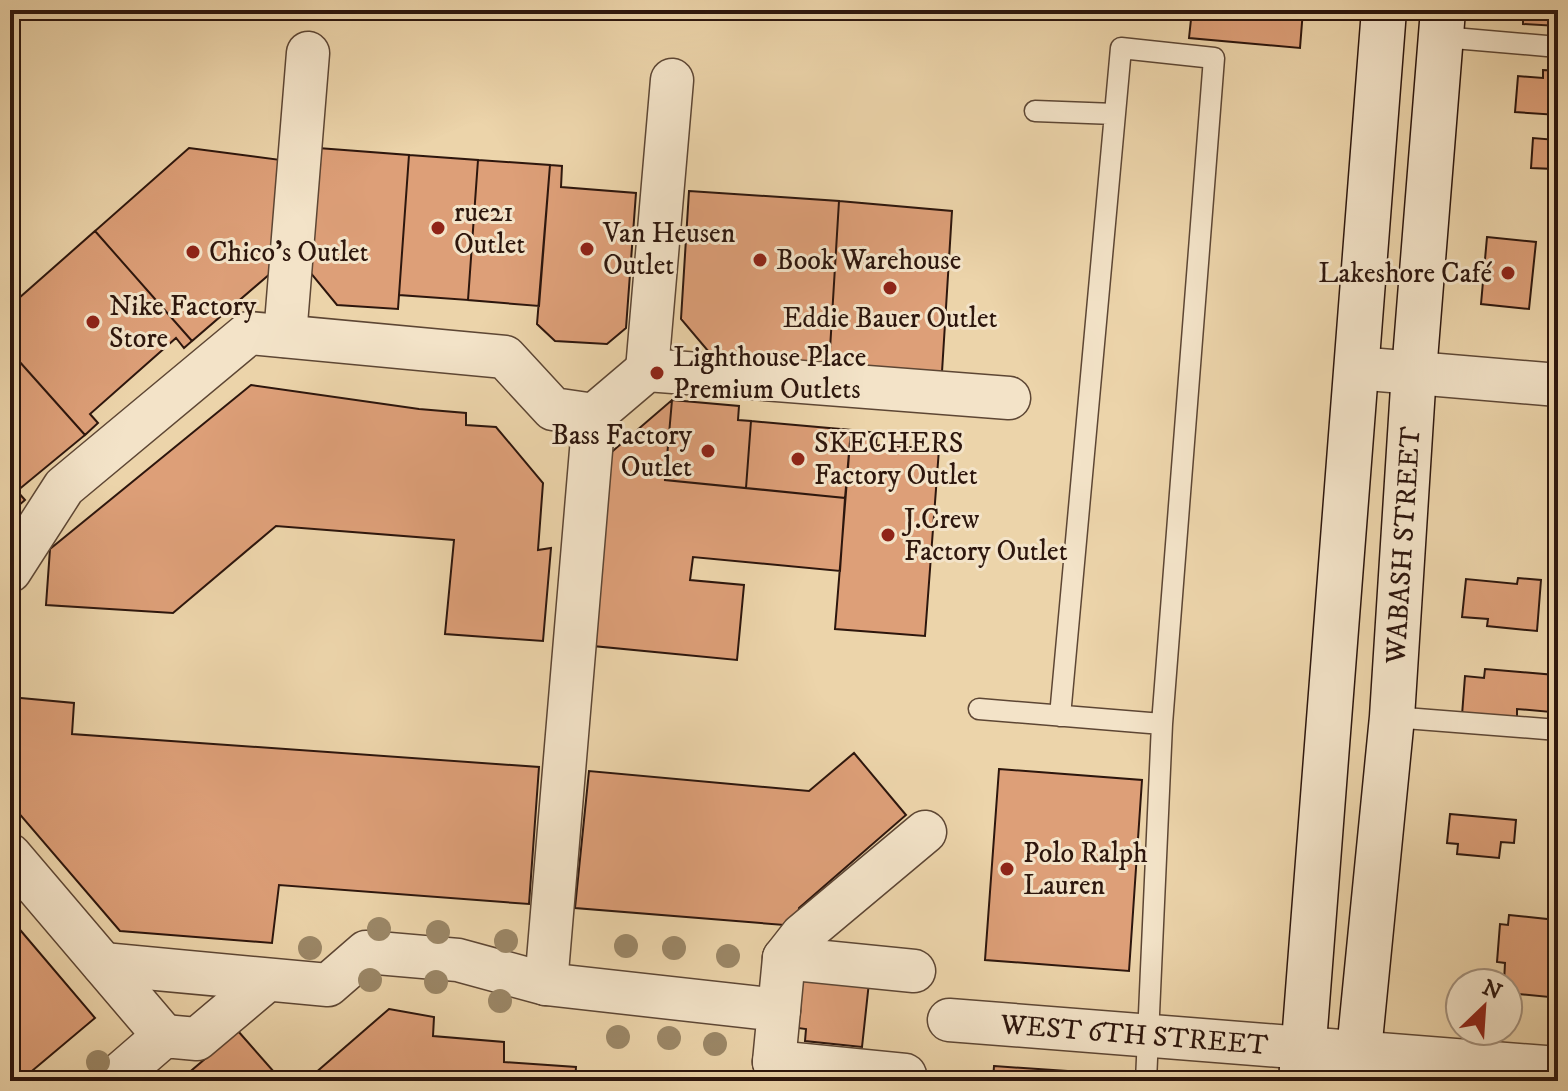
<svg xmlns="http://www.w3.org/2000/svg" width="1568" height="1091" font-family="'IM FELL DW Pica',serif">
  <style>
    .building { fill: #dd9f78; stroke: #2d160d; stroke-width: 2 }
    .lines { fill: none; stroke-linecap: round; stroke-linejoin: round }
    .lane-casing { stroke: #5d4634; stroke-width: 23 }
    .street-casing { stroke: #5d4634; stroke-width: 45 }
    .secondary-casing { stroke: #2d160d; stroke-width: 47 }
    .lane { stroke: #f3e3c8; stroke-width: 20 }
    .street { stroke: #f3e3c8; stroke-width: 42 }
    .secondary { stroke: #f3e3c8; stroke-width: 44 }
    .tree { fill: #9b8767 }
    .poi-dot { fill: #8f2418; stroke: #f3e3c8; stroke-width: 3 }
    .labels { text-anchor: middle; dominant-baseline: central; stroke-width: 6; stroke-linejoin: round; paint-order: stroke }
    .poi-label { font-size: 28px; fill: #2d160d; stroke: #f3e3c8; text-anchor: start }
    .street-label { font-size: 28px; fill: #2d160d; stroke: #f3e3c8 }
  </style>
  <rect width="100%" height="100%" fill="#ecd4aa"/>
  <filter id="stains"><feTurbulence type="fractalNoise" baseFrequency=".0025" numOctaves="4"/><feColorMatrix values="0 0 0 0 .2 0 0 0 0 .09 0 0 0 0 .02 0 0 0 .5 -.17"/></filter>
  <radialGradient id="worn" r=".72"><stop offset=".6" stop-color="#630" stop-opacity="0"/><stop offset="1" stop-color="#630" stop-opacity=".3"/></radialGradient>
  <path class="building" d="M1192 10H1303L1300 48 1189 38Z
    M1508 10H1558V26L1523 24V20L1508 19Z
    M1543 70 1558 71V115L1515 112 1518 76 1543 78Z
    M1557 133H1558V187H1553L1554 169 1531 168 1533 138 1556 140Z
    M189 148 281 160 271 273 192 341 95 231Z
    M318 148 409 155 398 309 337 305 309 271Z
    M409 155 478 160 468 300 399 295Z
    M478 160 550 165 539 306 468 300Z
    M550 165 562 166 561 187 636 193 626 328 607 344 555 341 537 324Z
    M689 191 839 201 829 366 714 358 681 319Z
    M839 201 952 211 942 372 829 366Z
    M95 231 192 341 184 348 176 338 90 414 98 423 85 435 10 351V306Z
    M1487 237 1536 242 1529 309 1481 304Z
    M10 351 85 435 17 491 25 500 10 513Z
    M251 385 419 409 466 413V425L496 427 543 483 538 550 551 548 543 641 445 634 454 540 276 526 173 613 46 605 50 549Z
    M672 400 739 406 738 420 751 421 746 488 665 480Z
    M672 400 665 480 845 498 840 571 693 557 690 580 744 585 737 660 593 646 607 456Z
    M751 421 851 430 845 498 746 488Z
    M851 430 877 433 876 445 939 449 925 636 835 629Z
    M1518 578 1541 580 1537 631 1487 626 1488 619 1462 617 1466 579 1517 584Z
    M1485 669 1555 675 1554 678H1558V707L1552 706 1551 712 1517 709V720L1462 715 1465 676 1484 678Z
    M10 697 74 703 72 734 539 767 529 904 279 885 272 943 120 931 10 803Z
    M854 753 906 815 799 908 797 926 575 908 589 771 809 791Z
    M999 769 1142 780 1129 971 985 960Z
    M1450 814 1516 820 1514 843 1501 842 1499 858 1457 854 1458 844 1447 843Z
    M1509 915 1556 920 1554 946 1558 947 1557 963 1552 962 1549 997 1508 993V983H1504L1505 963 1497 962 1500 924 1508 925Z
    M10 918 95 1018 20 1081H10Z
    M796 965 870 973 862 1047 805 1041 806 1029 790 1027Z
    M389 1009 434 1017 433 1036 504 1042V1062L576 1067 575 1081H306Z
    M238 1031 282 1081H179Z
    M994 1066 1126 1075 1125 1081H993Z"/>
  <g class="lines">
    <g class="lane-casing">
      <path id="lane" d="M1442 37 1558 47
        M1035 111 1115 114
        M979 709 1162 724 1146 1081
        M1060 716 1121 48 1214 58 1162 724
        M1392 717 1558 730"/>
    </g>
    <g class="street-casing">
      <g id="street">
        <path d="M285 336 308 53"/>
        <path d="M1356 368 1558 385"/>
        <path d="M647 370 672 80"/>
        <path d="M10 571 64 487 249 333 505 357 553 409 594 415 647 370 1009 398"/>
        <path d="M10 855 164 1036"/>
        <path d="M784 958 914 971"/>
        <path d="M103 964 328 985 366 952 458 960 546 984 779 1010 774 1062 780 1081"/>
        <path d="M546 984 594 415"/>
        <path d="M779 1010 784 958 802 935 925 832"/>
        <path id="s1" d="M949 1020 1558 1068"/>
        <path d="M774 1062 905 1075"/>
        <path d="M112 1081 164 1036 197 1039 267 980"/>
      </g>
    </g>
    <g class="secondary-casing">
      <g id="secondary">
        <path d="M1301 1081 1384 10"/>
        <path id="s2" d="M1356 1081 1392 717 1414 372 1443 10"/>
      </g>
    </g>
    <use href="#lane" class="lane"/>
    <use href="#street" class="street"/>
    <use href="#secondary" class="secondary"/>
  </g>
  <g class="tree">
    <circle cx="379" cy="929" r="12"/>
    <circle cx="438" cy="932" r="12"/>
    <circle cx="506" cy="941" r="12"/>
    <circle cx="626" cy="946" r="12"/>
    <circle cx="310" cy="948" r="12"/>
    <circle cx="674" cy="948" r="12"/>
    <circle cx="728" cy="956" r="12"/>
    <circle cx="370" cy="980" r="12"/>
    <circle cx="436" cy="982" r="12"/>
    <circle cx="500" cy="1001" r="12"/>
    <circle cx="618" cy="1037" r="12"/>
    <circle cx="669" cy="1038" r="12"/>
    <circle cx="715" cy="1044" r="12"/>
    <circle cx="98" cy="1062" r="12"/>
  </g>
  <g class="poi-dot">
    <circle cx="438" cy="228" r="8"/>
    <circle cx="587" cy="249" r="8"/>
    <circle cx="193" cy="252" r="8"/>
    <circle cx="760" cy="260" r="8"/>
    <circle cx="1508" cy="273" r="8"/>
    <circle cx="890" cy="288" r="8"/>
    <circle cx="93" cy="322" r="8"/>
    <circle cx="657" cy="373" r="8"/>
    <circle cx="708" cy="451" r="8"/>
    <circle cx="798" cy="459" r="8"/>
    <circle cx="888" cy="535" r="8"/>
    <circle cx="1007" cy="869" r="8"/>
  </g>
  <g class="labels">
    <g class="poi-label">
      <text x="454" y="212">rue21<tspan x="454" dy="32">Outlet</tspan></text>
      <text x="603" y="233">Van Heusen<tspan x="603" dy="32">Outlet</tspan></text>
      <text x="209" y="252">Chico's Outlet</text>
      <text x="776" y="260">Book Warehouse</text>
      <text x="1492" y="273" text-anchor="end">Lakeshore Café</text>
      <text x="109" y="306">Nike Factory<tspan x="109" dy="32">Store</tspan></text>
      <text x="890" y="318" text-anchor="middle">Eddie Bauer Outlet</text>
      <text x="673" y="357">Lighthouse Place<tspan x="673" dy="32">Premium Outlets</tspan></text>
      <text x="692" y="435" text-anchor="end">Bass Factory<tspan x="692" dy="32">Outlet</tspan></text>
      <text x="814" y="443">SKECHERS<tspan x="814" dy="32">Factory Outlet</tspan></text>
      <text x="904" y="519">J.Crew<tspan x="904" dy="32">Factory Outlet</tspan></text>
      <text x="1023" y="853">Polo Ralph<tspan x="1023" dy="32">Lauren</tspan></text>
    </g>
    <g class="street-label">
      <text stroke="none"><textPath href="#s2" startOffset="538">WABASH STREET</textPath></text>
      <text stroke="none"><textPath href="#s1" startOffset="186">WEST 6TH STREET</textPath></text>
    </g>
  </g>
  <rect width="1568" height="1091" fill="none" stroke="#ecd4aa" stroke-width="40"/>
  <rect x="12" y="12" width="1544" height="1067" fill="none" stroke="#2d160d" stroke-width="4"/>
  <rect x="20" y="20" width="1528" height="1051" fill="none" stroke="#2d160d" stroke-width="2"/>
  <g transform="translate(1484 1007) rotate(25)"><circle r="38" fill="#f3e3c8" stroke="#a4917d" stroke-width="2"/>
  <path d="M0-6L14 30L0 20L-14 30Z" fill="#8f2418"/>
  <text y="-12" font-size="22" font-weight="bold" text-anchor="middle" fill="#2d160d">N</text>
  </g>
  <rect width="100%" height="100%" filter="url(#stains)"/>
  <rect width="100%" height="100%" fill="url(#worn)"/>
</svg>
